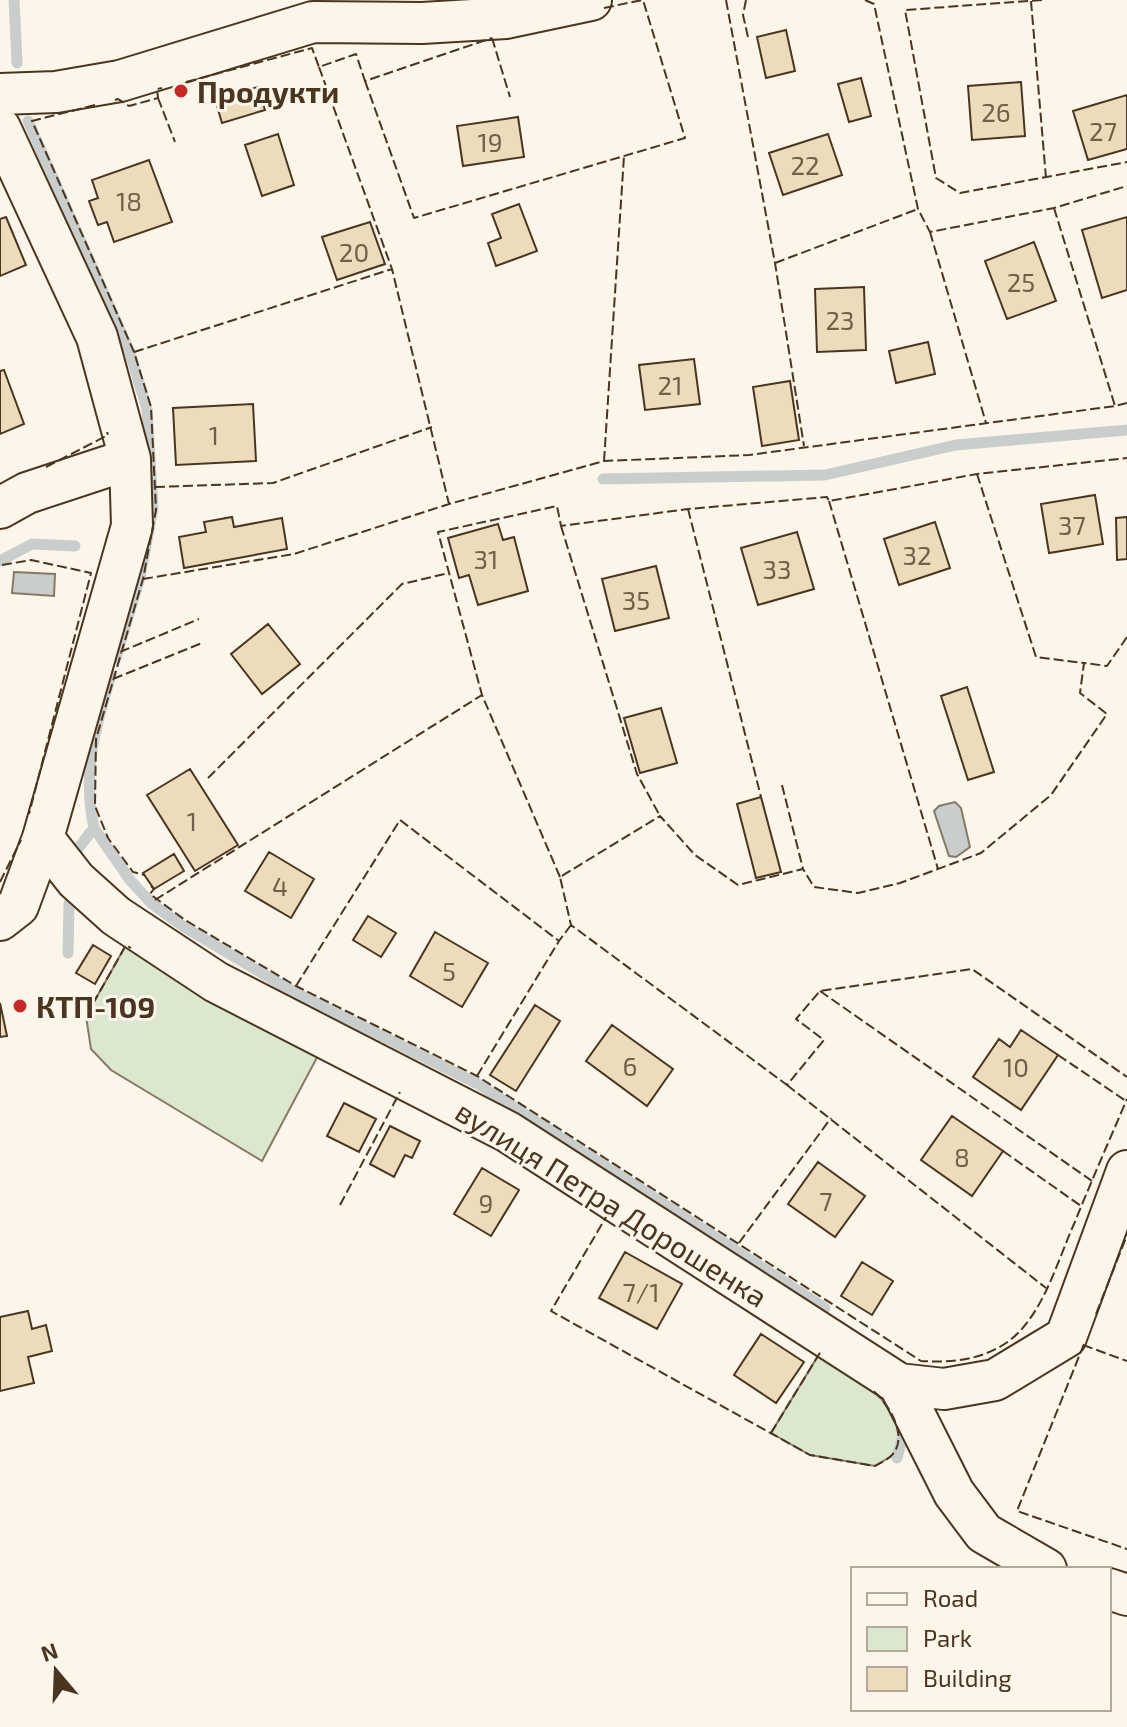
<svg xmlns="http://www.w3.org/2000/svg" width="1127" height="1727" font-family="'Exo 2',sans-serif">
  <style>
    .green { fill: #dce7d0; stroke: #887966; stroke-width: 2 }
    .water { fill: #c9cecd; stroke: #887966; stroke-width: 2 }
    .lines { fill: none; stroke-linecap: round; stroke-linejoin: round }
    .stream { stroke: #c9cecd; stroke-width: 11 }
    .building { fill: #ecdcbc; stroke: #4a3520; stroke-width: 2 }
    .minor-casing { stroke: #4a3520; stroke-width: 44 }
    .minor { stroke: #fbf6e9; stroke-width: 40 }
    .fence { stroke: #4a3520; stroke-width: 2; stroke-dasharray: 10 4; stroke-linecap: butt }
    .poi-dot { fill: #c62828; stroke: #fbf6e9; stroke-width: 3 }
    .labels { text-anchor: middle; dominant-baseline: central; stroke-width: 6; stroke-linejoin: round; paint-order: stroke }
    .number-label { font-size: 26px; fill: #725f47 }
    .poi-label { font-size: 30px; font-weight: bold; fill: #4a3520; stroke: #fbf6e9; text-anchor: start }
    .street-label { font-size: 30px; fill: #4a3520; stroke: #fbf6e9 }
  </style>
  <rect width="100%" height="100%" fill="#fbf6e9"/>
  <path class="green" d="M126 945 321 1050 262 1161 111 1070 91 1049 86 1016Z
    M821 1351 878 1394 893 1416 900 1435 893 1455 875 1466 810 1455 771 1433Z"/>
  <path class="water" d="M14 572 55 574 54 596 12 593Z
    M955 802 961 808 970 847 956 857 949 856 934 811 939 806Z"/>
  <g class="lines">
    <path class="stream" d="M14 0 17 63
      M28 121 130 353 147 409 153 508 140 577 116 658
      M603 479 825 475 956 445 1127 430
      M0 561 32 544 75 546
      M94 828 130 880 152 904 184 927 292 991 478 1084 825 1308
      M76 851 94 828C82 772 95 729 111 675
      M68 953 69 903
      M897 1458 903 1436 900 1423"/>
  </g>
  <path class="building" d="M786 30 795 71 766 78 757 37Z
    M861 78 871 116 849 122 838 84Z
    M1021 82 1025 136 972 140 968 86Z
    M258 87 265 110 222 123 215 99Z
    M1127 95V149L1088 160 1073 111Z
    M518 117 524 157 463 166 457 126Z
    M278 134 294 185 262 196 245 145Z
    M828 134 842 175 783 195 769 153Z
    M149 160 172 222 114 242 107 222 98 225 89 201 98 198 92 180Z
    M519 204 537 251 496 266 488 243 501 238 492 214Z
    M6 217 26 265 0 276V219Z
    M1127 217V290L1102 298 1082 230Z
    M370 222 385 264 337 280 322 237Z
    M1034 242 1056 301 1007 319 985 261Z
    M864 287 866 350 817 352 815 289Z
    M928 342 935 374 896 383 889 351Z
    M694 359 700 404 645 410 639 365Z
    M4 370 24 424 0 434V371Z
    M790 381 799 440 762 446 753 387Z
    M253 404 256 461 176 465 173 408Z
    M1095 495 1103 544 1049 553 1041 504Z
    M232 517 234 527 282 518 287 549 184 568 179 537 206 532 204 522Z
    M1127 517V559L1117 560 1116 518Z
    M935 522 950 568 899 585 884 539Z
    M498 524 503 540 514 537 528 591 478 605 469 575 459 578 448 538Z
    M797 532 814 589 758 605 741 548Z
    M656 566 669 618 615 631 602 579Z
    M268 624 300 664 262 694 231 654Z
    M967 687 994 772 968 780 941 696Z
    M661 708 677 763 640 773 624 718Z
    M190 769 238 845 195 871 147 795Z
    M761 797 781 872 756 878 737 804Z
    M269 852 314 879 291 918 245 891Z
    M174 854 184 871 154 889 143 873Z
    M368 916 396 933 381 957 353 940Z
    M435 932 488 963 462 1007 410 976Z
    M93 945 111 956 95 984 76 973Z
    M0 1003 7 1036 0 1037Z
    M535 1005 560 1021 516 1091 490 1075Z
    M612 1025 673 1069 647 1106 586 1061Z
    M1021 1030 1058 1055 1021 1110 973 1077 999 1039 1010 1047Z
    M344 1103 376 1119 359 1152 327 1136Z
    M952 1116 1003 1151 972 1196 921 1160Z
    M390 1126 420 1141 412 1158 405 1155 394 1177 370 1164Z
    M818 1162 865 1196 835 1237 788 1204Z
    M482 1168 519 1190 491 1236 454 1214Z
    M625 1252 682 1284 657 1329 599 1298Z
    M862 1262 893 1281 872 1315 841 1296Z
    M28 1311 32 1329 46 1325 52 1351 28 1357 34 1383 0 1391V1317Z
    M761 1334 804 1362 776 1403 734 1375Z"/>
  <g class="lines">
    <g class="minor-casing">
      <path id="minor" d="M0 94 56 92 120 81 313 22 422 23 506 18 591 0
        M0 128 97 337 130 459 132 526 43 838 18 906 0 920
        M0 508 27 493 130 459
        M43 838 76 880 116 916 216 982 508 1132 899 1384 954 1493 984 1533 1046 1569
        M899 1384 944 1389 995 1380 1066 1337 1127 1171
        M1109 1589 1127 1595"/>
    </g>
    <use href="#minor" class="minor"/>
    <path class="fence" d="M726 0 775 263 804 446
      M746 0 743 15 748 37
      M865 0 874 4 918 209 930 232 1054 208 1127 186
      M1042 0 905 10 936 178 960 193 1127 162
      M1031 1 1046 178
      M604 8 642 0
      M492 38 510 97
      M319 67 392 269 449 504
      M365 81 414 218 685 138 643 0
      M186 82 312 48 319 67 356 54 365 81 492 38
      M158 98 175 142
      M115 100 118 99 129 106 158 98 157 89 162 88
      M95 105 32 121 134 352 151 407 156 510 143 579 96 739 95 806 108 838 133 872 145 875
      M1054 208 1115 406
      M930 232 986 423
      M775 263 918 209
      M134 352 392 269
      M604 461 624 156
      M46 467 108 435 107 432
      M977 474 1036 657 1084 663
      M155 487 273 483 432 427
      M829 501 938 869
      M688 509 761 797
      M561 526 637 774 660 816
      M2 565 31 560 91 573 29 814
      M143 579 294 554 449 504 604 461 749 455 1115 406 1127 403
      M1127 637 1107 666 1084 663 1080 693 1107 714 1051 795 981 853 900 883 858 893 814 887 803 869 738 885 695 855 660 816 560 877 571 925 787 1085 824 1040 796 1019 820 991 972 969 1127 1077
      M120 652 199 619
      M113 679 202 643
      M208 778 402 584 449 573
      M782 785 803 869
      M560 877 482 695 438 532 557 506 561 526 688 509 827 497 829 501 977 474 1127 458
      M0 882 21 840
      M151 886 154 889 150 894 185 920 296 986 477 1076 921 1361C953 1363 982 1360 1009 1341 1043 1315 1057 1262 1074 1224 1091 1182 1109 1141 1127 1099
      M155 900 482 695
      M296 986 400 820 559 941 571 925
      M820 991 1092 1181
      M86 1016 126 945 131 948
      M1058 1055 1126 1101
      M477 1076 559 941
      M787 1085 1046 1288
      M1003 1151 1081 1206
      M340 1205 400 1092
      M609 1212 551 1311 810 1455 875 1466C880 1463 887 1460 891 1456 910 1438 889 1403 872 1390
      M739 1243 831 1118
      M1096 1314 1127 1235
      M1084 1344 1017 1511 1127 1549
      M1083 1345 1127 1361
      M771 1433 821 1351"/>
  </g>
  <g class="poi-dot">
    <circle cx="181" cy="91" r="8"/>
    <circle cx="20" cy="1006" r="8"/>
  </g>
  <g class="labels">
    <g class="number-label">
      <text x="996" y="111">26</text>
      <text x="1103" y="130">27</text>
      <text x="490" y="141">19</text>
      <text x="805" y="164">22</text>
      <text x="129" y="200">18</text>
      <text x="354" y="251">20</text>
      <text x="1021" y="281">25</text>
      <text x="840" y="319">23</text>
      <text x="670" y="384">21</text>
      <text x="214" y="434">1</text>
      <text x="1072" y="524">37</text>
      <text x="917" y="554">32</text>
      <text x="486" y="558">31</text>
      <text x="777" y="568">33</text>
      <text x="636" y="599">35</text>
      <text x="192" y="820">1</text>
      <text x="280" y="885">4</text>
      <text x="449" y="970">5</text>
      <text x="630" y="1065">6</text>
      <text x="1016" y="1066">10</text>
      <text x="962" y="1156">8</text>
      <text x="826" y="1200">7</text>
      <text x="486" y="1202">9</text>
      <text x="641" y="1291">7/1</text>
    </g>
    <g class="poi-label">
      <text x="197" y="91">Продукти</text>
      <text x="36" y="1006">КТП-109</text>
    </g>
    <g class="street-label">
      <text transform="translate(612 1203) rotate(32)">вулиця Петра Дорошенка</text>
    </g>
  </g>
  <rect x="851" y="1567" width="260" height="144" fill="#fbf6e9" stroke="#b4a999" stroke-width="2"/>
  <rect x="867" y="1593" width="40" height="12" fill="#fbf6e9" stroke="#b4a999" stroke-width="2"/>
  <text x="923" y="1607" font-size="24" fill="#4a3520">Road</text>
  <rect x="867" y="1627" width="40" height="24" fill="#dce7d0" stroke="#b4a999" stroke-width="2"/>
  <text x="923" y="1647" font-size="24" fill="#4a3520">Park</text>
  <rect x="867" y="1667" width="40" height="24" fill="#ecdcbc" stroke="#b4a999" stroke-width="2"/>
  <text x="923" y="1687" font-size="24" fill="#4a3520">Building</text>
  <g transform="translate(56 1671) rotate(341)" stroke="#fbf6e9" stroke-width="6" paint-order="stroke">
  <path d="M0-6L14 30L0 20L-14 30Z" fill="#4a3520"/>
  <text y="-12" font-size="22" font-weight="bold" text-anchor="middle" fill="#4a3520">N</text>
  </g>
</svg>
